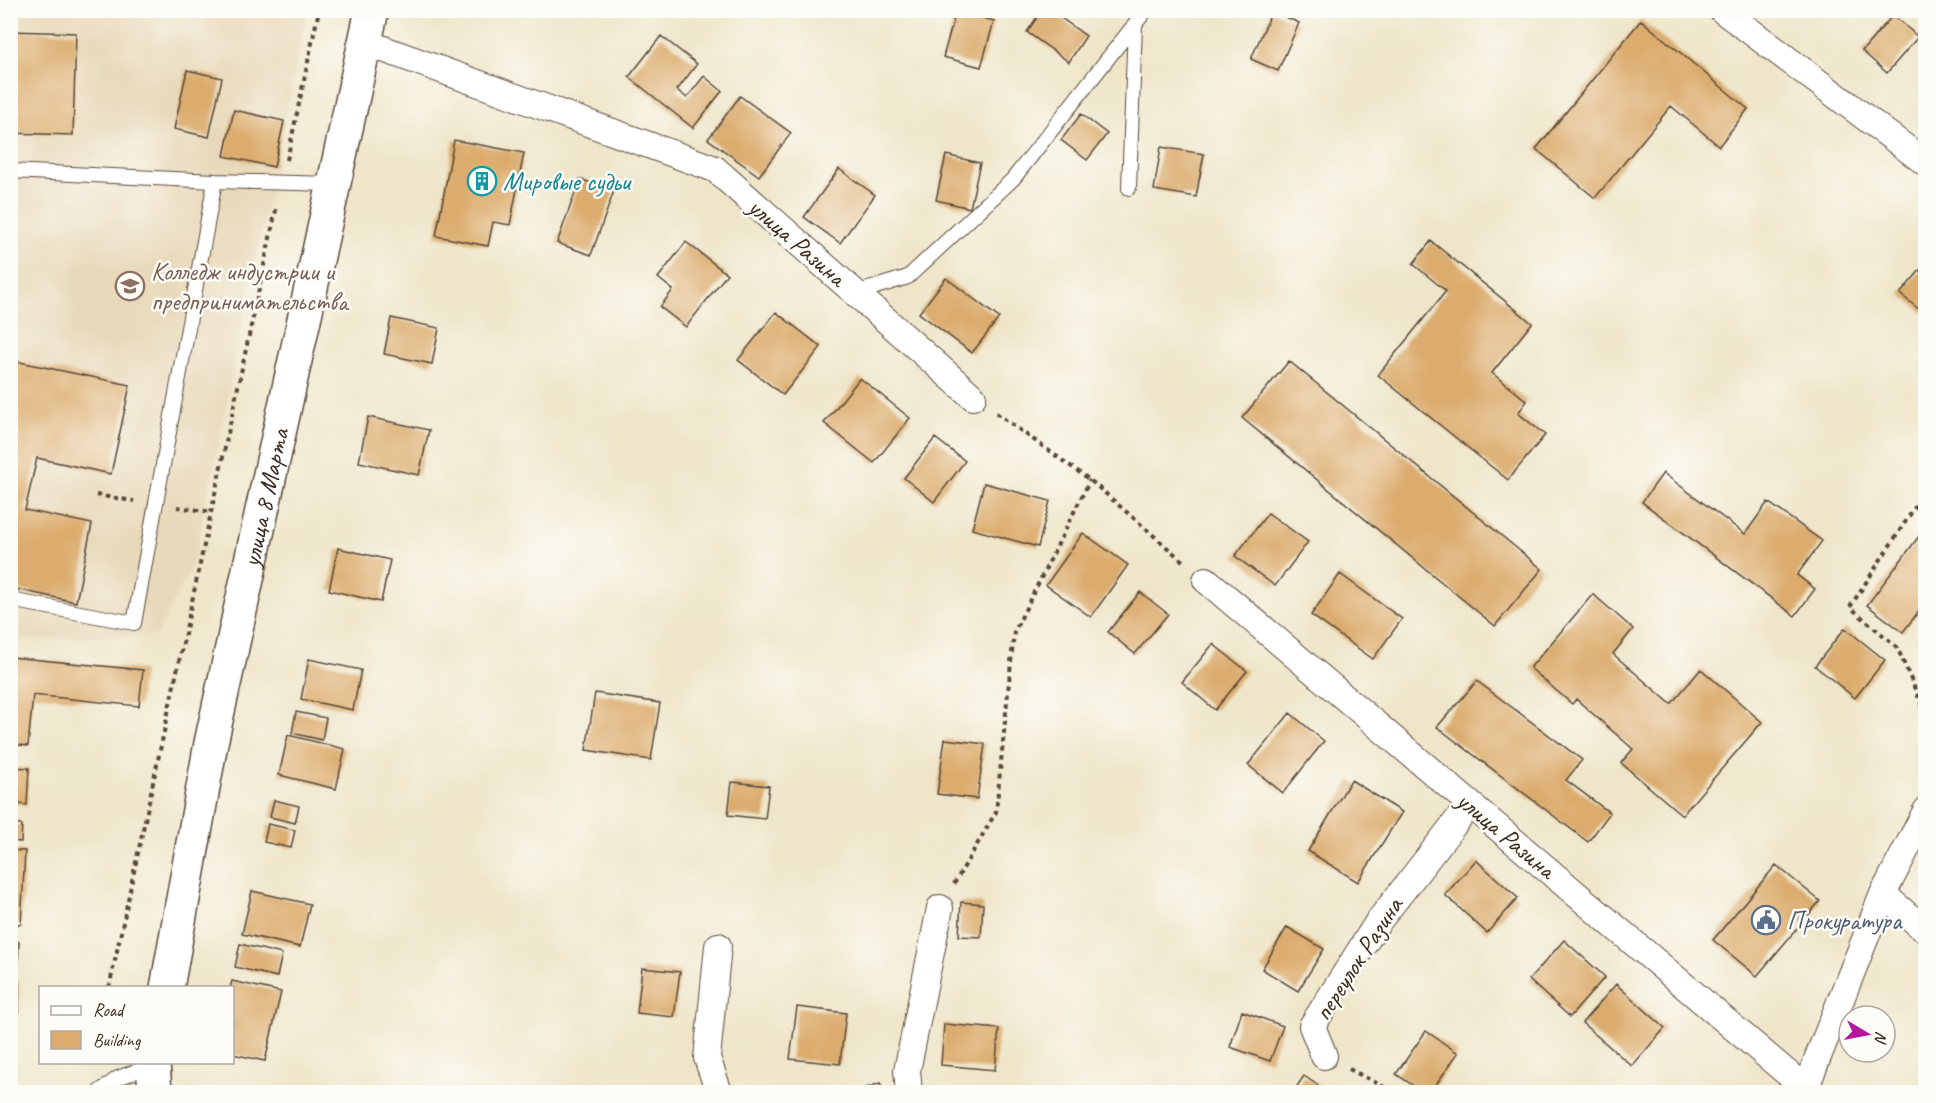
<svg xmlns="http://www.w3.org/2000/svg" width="1936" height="1103" font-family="Caveat,sans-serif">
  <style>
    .built { fill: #e8d9ba }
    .building { fill: #dbac6d }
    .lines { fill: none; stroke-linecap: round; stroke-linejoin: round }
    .service-casing { stroke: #564638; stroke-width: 16 }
    .minor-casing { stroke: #564638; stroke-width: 28 }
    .secondary-casing { stroke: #564638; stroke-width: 36 }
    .path { stroke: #564638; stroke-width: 4; stroke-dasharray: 4.5 4.5; stroke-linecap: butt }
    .service { stroke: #fff; stroke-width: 14 }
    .minor { stroke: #fff; stroke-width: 26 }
    .secondary { stroke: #fff; stroke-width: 33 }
    .labels { text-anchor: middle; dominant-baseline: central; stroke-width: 5; stroke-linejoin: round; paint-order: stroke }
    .culture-label { font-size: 26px; fill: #0d838f; stroke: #fdfcf7; text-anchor: start }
    .street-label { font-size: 26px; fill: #3b2a1e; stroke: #fdfcf7 }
    .education-label { font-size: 26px; fill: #785e54; stroke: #fdfcf7; text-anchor: start }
    .service-label { font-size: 26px; fill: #4e5e75; stroke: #fdfcf7; text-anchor: start }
  </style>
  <rect width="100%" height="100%" fill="#fdfcf7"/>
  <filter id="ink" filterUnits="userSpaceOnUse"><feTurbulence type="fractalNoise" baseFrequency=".0167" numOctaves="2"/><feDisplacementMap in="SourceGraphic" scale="12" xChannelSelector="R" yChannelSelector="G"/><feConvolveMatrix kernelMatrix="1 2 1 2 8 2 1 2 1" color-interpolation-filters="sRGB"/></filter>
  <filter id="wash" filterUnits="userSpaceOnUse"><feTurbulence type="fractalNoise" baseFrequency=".008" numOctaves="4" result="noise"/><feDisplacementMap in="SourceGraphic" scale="24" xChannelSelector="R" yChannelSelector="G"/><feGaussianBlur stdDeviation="1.35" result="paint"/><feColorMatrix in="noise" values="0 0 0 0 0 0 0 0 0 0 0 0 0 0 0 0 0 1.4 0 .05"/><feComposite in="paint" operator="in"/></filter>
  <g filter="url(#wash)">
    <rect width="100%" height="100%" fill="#efe6ca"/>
    <path class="built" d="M10 11H307L194 562 157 635 11 640Z"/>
    <g id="blocks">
      <path class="building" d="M1042 10H1050L1086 36 1069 62 1027 32Z
        M956 11 994 21 981 67 943 57Z
        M1272 11 1299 23 1278 71 1251 59Z
        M1893 15 1918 37 1887 73 1862 51Z
        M1641 20 1748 109 1719 146 1671 106 1595 198 1536 149Z
        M10 31 76 33 73 135 10 133Z
        M661 36 697 64 677 90 687 98 704 76 722 91 693 128 629 77Z
        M187 70 222 78 209 137 174 129Z
        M740 96 791 133 759 176 708 139Z
        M234 110 284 121 274 167 224 156Z
        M1081 114 1107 134 1087 160 1061 140Z
        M454 140 524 153 510 225 493 222 488 246 436 236Z
        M1161 147 1204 154 1196 197 1154 190Z
        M946 155 980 163 970 208 936 200Z
        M839 169 875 195 840 243 804 217Z
        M580 179 614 191 591 255 557 243Z
        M1431 241 1532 323 1492 373 1527 401 1518 413 1545 435 1508 480 1378 375 1446 291 1413 264Z
        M686 242 727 274 686 327 660 307 673 290 658 278Z
        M1926 263V315L1900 294Z
        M946 278 999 318 972 353 919 313Z
        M776 312 821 347 783 395 738 360Z
        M391 318 439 328 432 364 384 354Z
        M10 360 130 385 111 474 37 458 25 510 92 524 76 602 10 588Z
        M1289 361 1542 569 1495 626 1242 418Z
        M860 378 910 418 874 463 824 423Z
        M368 417 429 430 419 475 359 462Z
        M935 438 965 461 934 502 904 478Z
        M1663 473 1745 534 1768 502 1822 541 1797 575 1815 589 1795 616 1642 502Z
        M984 483 1050 501 1038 547 972 529Z
        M1268 513 1308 542 1275 586 1235 556Z
        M1926 527V602L1903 632 1867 605Z
        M1083 533 1128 565 1091 617 1046 585Z
        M338 548 390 560 381 602 329 590Z
        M1340 574 1402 619 1373 659 1311 615Z
        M1140 592 1168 614 1135 654 1108 632Z
        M1593 594 1633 629 1613 654 1671 704 1701 669 1762 722 1682 815 1621 763 1633 749 1576 699 1572 704 1530 668Z
        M1845 628 1885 660 1855 698 1815 666Z
        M1213 644 1247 671 1215 710 1182 682Z
        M10 657 143 670 139 706 33 695 28 746 10 744Z
        M309 659 361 670 353 710 301 699Z
        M1477 681 1582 760 1566 780 1610 813 1588 842 1437 727Z
        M595 693 660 703 651 760 586 750Z
        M296 712 326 718 322 740 292 733Z
        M1290 713 1324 741 1283 793 1248 765Z
        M288 735 345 749 336 789 279 775Z
        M945 739 985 744 977 799 937 794Z
        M10 767 29 768 27 805 10 803Z
        M1351 780 1402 812 1358 882 1308 851Z
        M732 782 769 786 765 819 728 815Z
        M274 800 299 806 295 823 270 817Z
        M10 824 22 825 21 842 10 841Z
        M268 824 295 830 291 848 264 842Z
        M10 850 25 851 21 924H10Z
        M1476 860 1518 898 1487 933 1445 895Z
        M1776 865 1820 901 1757 976 1713 940Z
        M252 891 310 904 300 947 242 934Z
        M961 902 983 904 981 937 959 936Z
        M1287 927 1324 949 1298 991 1262 969Z
        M1564 940 1605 977 1570 1017 1529 980Z
        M10 942H19L18 966H10Z
        M240 944 282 954 277 977 235 967Z
        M642 968 680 972 674 1017 637 1013Z
        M10 981H19V1011H10Z
        M232 981 281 992 265 1061 232 1054V988H230Z
        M1616 984 1665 1028 1632 1066 1582 1023Z
        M797 1007 846 1013 840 1064 790 1059Z
        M1242 1011 1283 1026 1270 1061 1230 1047Z
        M944 1024 999 1029 995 1070 941 1065Z
        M1426 1031 1458 1053 1431 1092H1423L1396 1074Z
        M1304 1076 1328 1092H1293Z
        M880 1083 883 1092H856Z"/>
    </g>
  </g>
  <g filter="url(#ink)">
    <use href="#blocks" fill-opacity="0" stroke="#564638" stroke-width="1.5"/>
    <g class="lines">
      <g class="service-casing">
        <path id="service" d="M10 171 215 181 333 184
          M1129 188 1135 24
          M856 293 908 277 1013 179 1146 10
          M10 600 134 623 215 181
          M99 1092 118 1078 152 1065"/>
      </g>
      <g class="minor-casing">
        <path id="minor" d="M1722 10 1926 163
          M364 42 715 169 973 397
          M1206 580 1806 1089
          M1883 894 1926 931
          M718 946 707 1058 719 1092
          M1324 1056 1312 1026 1378 922 1470 804
          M909 1092 907 1071 940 908
          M1804 1092 1883 894 1926 811"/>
      </g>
      <g class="secondary-casing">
        <g id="secondary">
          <path id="s1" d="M167 988 211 743 372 10"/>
          <path d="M153 1062 155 1092"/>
        </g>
      </g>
      <path class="path" d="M287 160 319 10
        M996 413 1090 480 1185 563
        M1926 490 1850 607 1897 647 1926 715
        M96 495 134 501
        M177 507 212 512
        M954 884 996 812 1014 632 1090 480
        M109 988 277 205
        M1349 1069 1394 1092"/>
      <use href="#service" class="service"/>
      <use href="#minor" class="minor"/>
      <use href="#secondary" class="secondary"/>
    </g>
  </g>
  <defs>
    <g id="building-ring" transform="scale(1.5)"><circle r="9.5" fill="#fdfcf7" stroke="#0f9aa8" stroke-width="1.5"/><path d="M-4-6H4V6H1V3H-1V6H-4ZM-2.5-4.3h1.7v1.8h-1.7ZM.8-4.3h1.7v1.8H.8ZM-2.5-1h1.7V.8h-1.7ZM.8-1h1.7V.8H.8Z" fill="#0f9aa8"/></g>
    <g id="school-ring" transform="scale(1.5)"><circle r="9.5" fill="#fdfcf7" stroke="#8d6e63" stroke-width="1.5"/><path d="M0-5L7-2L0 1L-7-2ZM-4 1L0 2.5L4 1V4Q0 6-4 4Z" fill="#8d6e63"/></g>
    <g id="civic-ring" transform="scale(1.5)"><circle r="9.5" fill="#fdfcf7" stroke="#5c6f8a" stroke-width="1.5"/><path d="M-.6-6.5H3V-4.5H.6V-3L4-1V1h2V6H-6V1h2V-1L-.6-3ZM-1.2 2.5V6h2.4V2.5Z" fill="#5c6f8a"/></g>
  </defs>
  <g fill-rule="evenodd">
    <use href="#building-ring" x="482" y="181"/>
    <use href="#school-ring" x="130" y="286"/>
    <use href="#civic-ring" x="1766" y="920"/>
  </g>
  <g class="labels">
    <g class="culture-label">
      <text x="503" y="181">Мировые судьи</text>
    </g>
    <g class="street-label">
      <text transform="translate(797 242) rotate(41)">улица Разина</text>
      <text stroke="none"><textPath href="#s1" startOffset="500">улица 8 Марта</textPath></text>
      <text transform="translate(1506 835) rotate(40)">улица Разина</text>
      <text transform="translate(1358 959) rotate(-57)">переулок Разина</text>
    </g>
    <g class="education-label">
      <text x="151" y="271">Колледж индустрии и<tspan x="151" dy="30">предпринимательства</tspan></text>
    </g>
    <g class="service-label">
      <text x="1787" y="920">Прокуратура</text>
    </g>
  </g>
  <rect width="1936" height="1103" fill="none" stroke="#fdfcf7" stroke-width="36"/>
  <rect x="39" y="986" width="195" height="78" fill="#fdfcf7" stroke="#afa8a0" stroke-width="1.5"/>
  <rect x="51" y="1006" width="30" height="9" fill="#ffffff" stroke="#afa8a0" stroke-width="1.5"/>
  <text x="93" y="1016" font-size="18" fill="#3b2a1e">Road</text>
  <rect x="51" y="1031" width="30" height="18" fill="#dbac6d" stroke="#afa8a0" stroke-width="1.5"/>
  <text x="93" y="1046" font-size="18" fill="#3b2a1e">Building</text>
  <g transform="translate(1867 1034) rotate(100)"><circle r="28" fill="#fdfcf7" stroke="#afa8a0" stroke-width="1.5"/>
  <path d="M0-4.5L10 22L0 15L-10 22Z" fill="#b5179e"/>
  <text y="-9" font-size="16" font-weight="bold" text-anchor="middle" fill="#3b2a1e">N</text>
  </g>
</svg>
